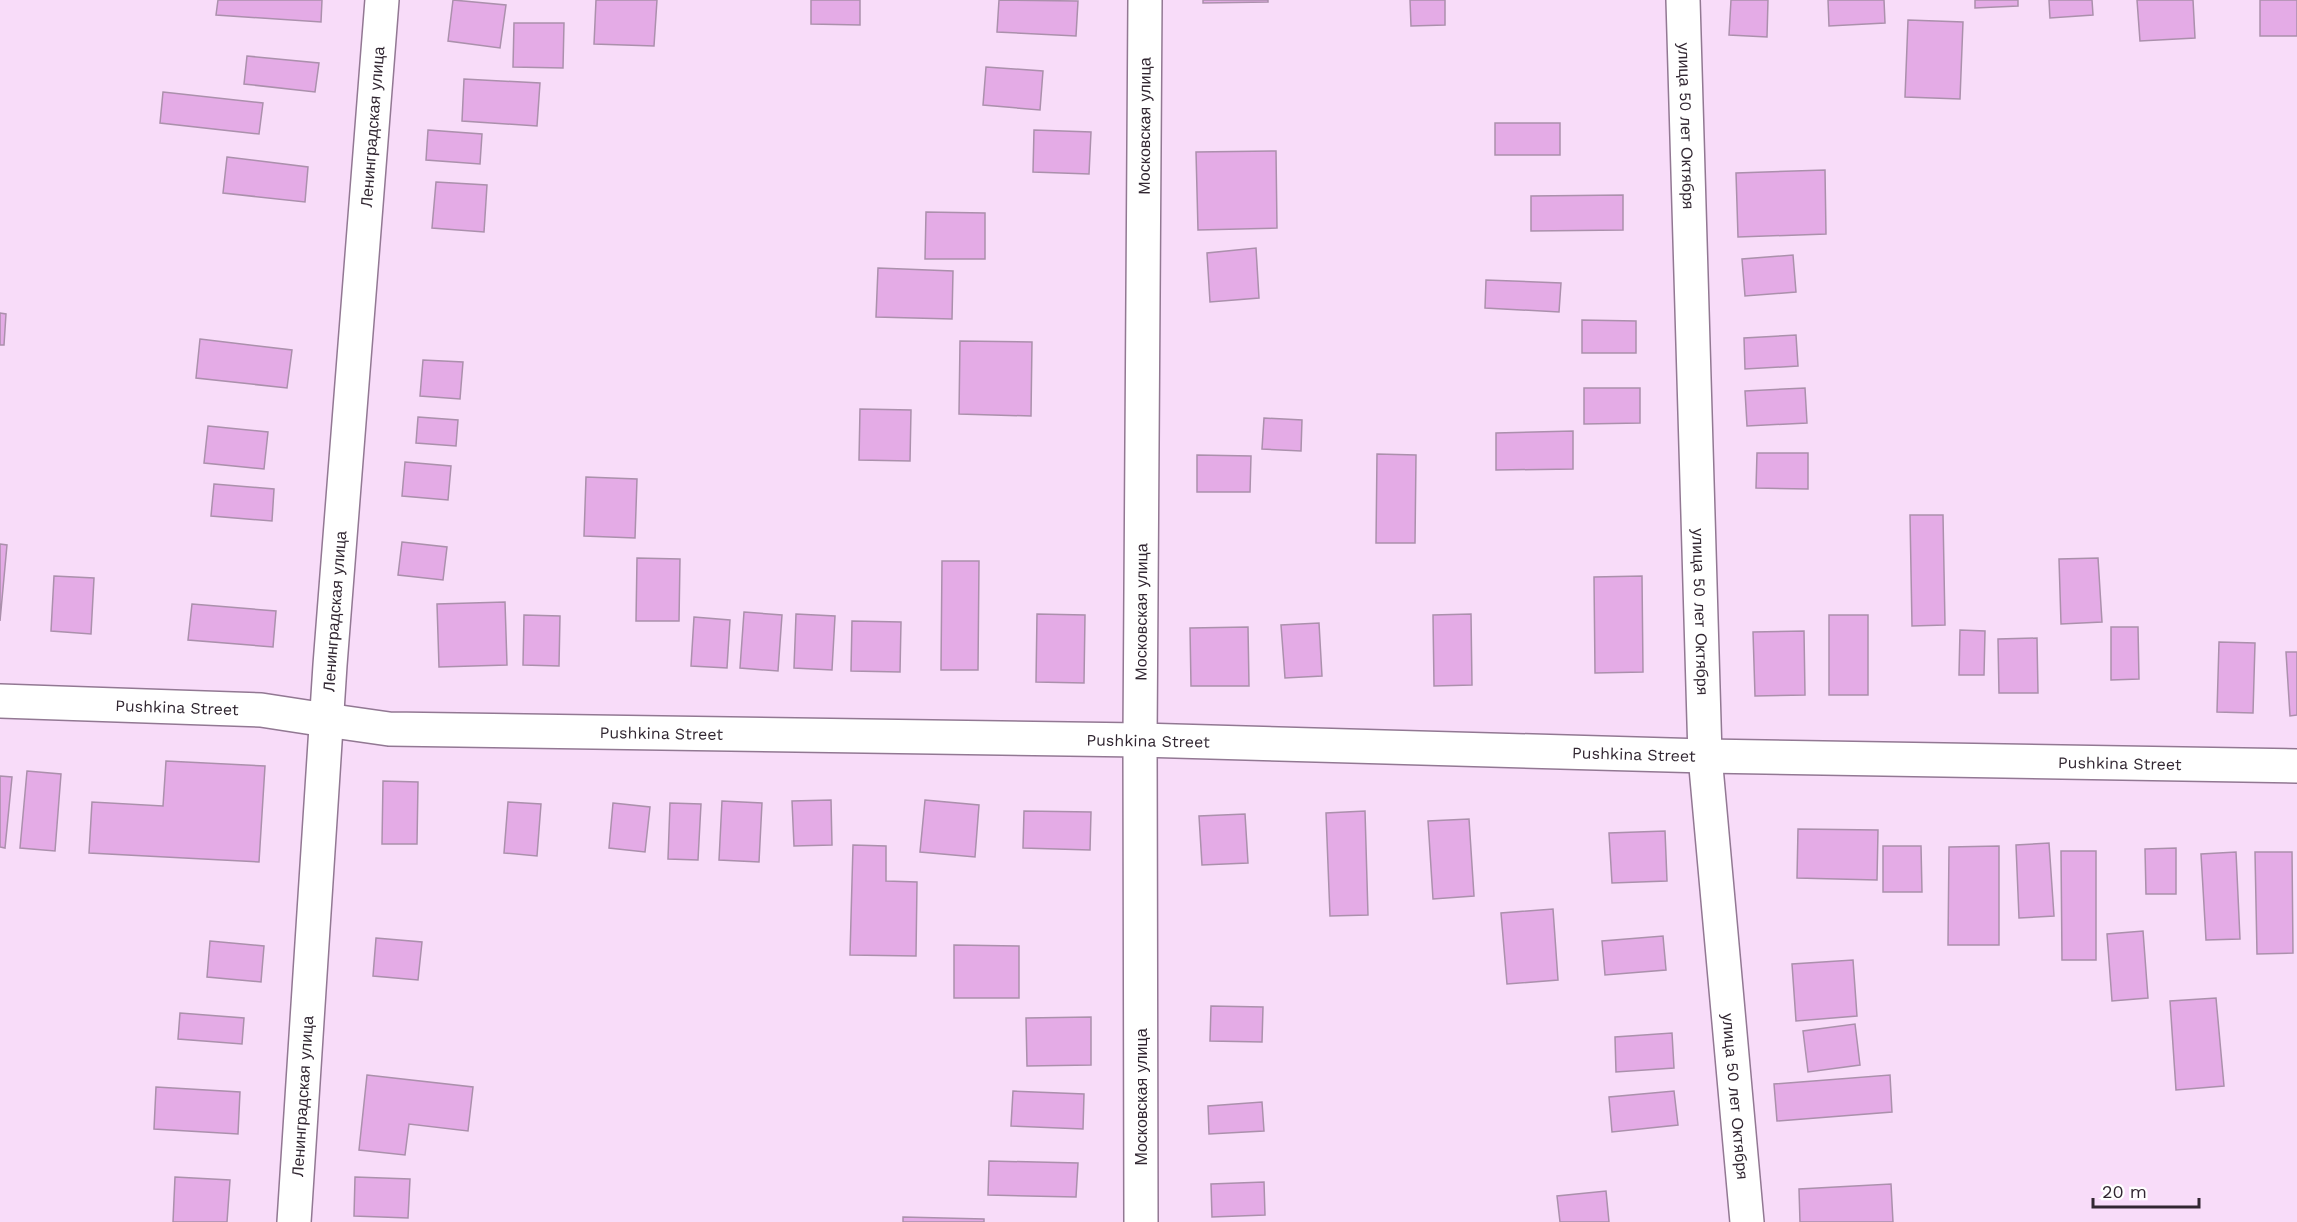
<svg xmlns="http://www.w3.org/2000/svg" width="2297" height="1222" font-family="'Work Sans',sans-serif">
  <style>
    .building { fill: #e4abe6; stroke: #ab90ac; stroke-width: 1.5 }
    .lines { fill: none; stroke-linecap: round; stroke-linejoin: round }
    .street-casing { stroke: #927893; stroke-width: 36 }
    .secondary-casing { stroke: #927893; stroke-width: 36 }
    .street { stroke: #fff; stroke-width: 33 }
    .secondary { stroke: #fff; stroke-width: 33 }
    .labels { text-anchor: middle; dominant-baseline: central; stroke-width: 4.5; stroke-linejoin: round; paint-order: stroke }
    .street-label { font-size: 16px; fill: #322732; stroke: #fff }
  </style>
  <rect width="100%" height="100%" fill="#f8dcf9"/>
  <path class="building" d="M218 0H322L321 22 216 15Z
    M453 0 506 5 500 48 448 41Z
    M596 0H657L654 46 594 44Z
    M811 0H860V25L811 24Z
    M999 0 1078 1 1076 36 997 32Z
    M1203 0H1268V2L1203 3Z
    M1410 0H1445V25L1411 26Z
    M1731 0H1768L1767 37 1729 35Z
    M1828 0H1884L1885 23 1829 26Z
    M1975 0H2018V6L1975 8Z
    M2049 0H2092L2093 15 2050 18Z
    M2137 0H2193L2195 38 2140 41Z
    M2260 0H2297V36H2260Z
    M1908 20 1963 22 1960 99 1905 97Z
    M514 23H564L563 68 513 67Z
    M247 56 319 63 315 92 244 84Z
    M986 67 1043 71 1040 110 983 105Z
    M464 79 540 83 537 126 462 121Z
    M163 92 263 103 259 134 160 123Z
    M1495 123H1560V155H1495Z
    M428 130 482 134 480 164 426 160Z
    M1034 130 1091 132 1089 174 1033 172Z
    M1276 151 1277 228 1198 230 1196 152Z
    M227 157 308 167 305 202 223 193Z
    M1825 170 1826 234 1738 237 1736 173Z
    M436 182 487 185 484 232 432 228Z
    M1623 195V230L1531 231V196Z
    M926 212 985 213V259H925Z
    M1256 248 1259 298 1210 302 1207 253Z
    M1793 255 1796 292 1745 296 1742 259Z
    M878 268 953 271 952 319 876 317Z
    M1486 280 1561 283 1559 312 1485 308Z
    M0 313 6 314 4 345H0Z
    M1582 320 1636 321V353H1582Z
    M1796 335 1798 366 1745 369 1744 338Z
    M200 339 292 350 287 388 196 378Z
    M960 341 1032 342 1031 416 959 414Z
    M423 360 463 362 460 399 420 396Z
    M1584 388H1640V423L1584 424Z
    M1805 388 1807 423 1747 426 1745 391Z
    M860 409 911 410 910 461 859 460Z
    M418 417 458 420 456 446 416 443Z
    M1264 418 1302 420 1301 451 1262 449Z
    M208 426 268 432 264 469 204 463Z
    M1573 431V469L1496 470V433Z
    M1757 453H1808V489L1756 488Z
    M1377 454 1416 455 1415 543H1376Z
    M1197 455 1251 456 1250 492H1197Z
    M405 462 451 466 448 500 402 496Z
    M586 477 637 479 635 538 584 536Z
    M214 484 274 489 272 521 211 516Z
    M1910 515H1943L1945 625 1912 626Z
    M402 542 447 547 443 580 398 575Z
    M0 544 7 545 0 621Z
    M637 558 680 559 679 621H636Z
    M2098 558 2102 622 2061 624 2059 559Z
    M942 561H979L978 670H941Z
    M54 576 94 578 91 634 51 631Z
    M1642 576 1643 672 1595 673 1594 577Z
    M505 602 507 665 439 667 437 604Z
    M192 604 276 611 273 647 188 640Z
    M744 612 782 615 778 671 740 668Z
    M796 614 835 616 832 670 794 668Z
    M1037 614 1085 615 1084 683 1036 682Z
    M1471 614 1472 685 1434 686 1433 615Z
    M524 615 560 616 559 666 523 665Z
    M1829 615H1868V695H1829Z
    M694 617 730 620 727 668 691 666Z
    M852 621 901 622 900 672 851 671Z
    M1319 623 1322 676 1285 678 1281 625Z
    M1248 627 1249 686H1191L1190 628Z
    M2111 627H2138L2139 679 2111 680Z
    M1960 630 1985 631 1984 675H1959Z
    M1804 631 1805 695 1755 696 1753 632Z
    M2037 638 2038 693H1999L1998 639Z
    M2219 642 2255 643 2253 713 2217 712Z
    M2286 652H2297V715L2290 716Z
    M166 761 265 766 259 862 89 853 92 802 163 806Z
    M27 771 61 774 55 851 20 848Z
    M0 776 12 777 5 848 0 847Z
    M383 781 418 782 417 844H382Z
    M831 800 832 845 794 846 792 801Z
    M925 800 979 805 975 857 920 852Z
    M722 801 762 803 759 862 719 860Z
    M508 802 541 804 537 856 504 853Z
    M613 803 650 807 645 852 609 848Z
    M670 803 701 804 698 860 668 859Z
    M1024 811 1091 812 1090 850 1023 848Z
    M1365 811 1368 915 1330 916 1326 813Z
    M1245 814 1248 863 1202 865 1199 816Z
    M1469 819 1474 896 1433 899 1428 821Z
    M1798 829 1878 830 1877 880 1797 878Z
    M1665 831 1667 881 1612 883 1609 833Z
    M2049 843 2054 916 2019 918 2016 845Z
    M853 845 886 846V881L917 882 916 956 850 955Z
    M1883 846H1921L1922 892H1883Z
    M1999 846V945H1948L1949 847Z
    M2176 848V894H2146L2145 849Z
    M2061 851H2096V960H2062Z
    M2236 852 2240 939 2206 940 2201 854Z
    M2255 852H2292L2293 953 2257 954Z
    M1553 909 1558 980 1507 984 1501 913Z
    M2143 931 2148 998 2112 1001 2107 934Z
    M1663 936 1666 970 1605 975 1602 941Z
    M376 938 422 942 418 980 373 976Z
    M210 941 264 946 261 982 207 977Z
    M954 945 1019 946V998H954Z
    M1853 960 1857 1016 1796 1021 1792 964Z
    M2216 998 2224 1086 2176 1090 2170 1001Z
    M1211 1006 1263 1007 1262 1042 1210 1041Z
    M180 1013 244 1018 242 1044 178 1039Z
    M1091 1017V1065L1027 1066 1026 1018Z
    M1855 1024 1860 1065 1808 1072 1803 1031Z
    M1672 1033 1674 1068 1616 1072 1615 1037Z
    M367 1075 473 1087 468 1131 409 1124 405 1155 359 1150Z
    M1890 1075 1892 1112 1777 1121 1774 1084Z
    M156 1087 240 1092 238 1134 154 1129Z
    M1013 1091 1084 1094 1083 1129 1011 1126Z
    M1674 1091 1678 1125 1612 1132 1609 1097Z
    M1262 1102 1264 1131 1209 1134 1208 1106Z
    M989 1161 1078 1163 1076 1197 988 1195Z
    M175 1177 230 1180 227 1222H173Z
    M355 1177 410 1179 408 1218 354 1216Z
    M1264 1182 1265 1215 1212 1217 1211 1184Z
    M1891 1184 1893 1222H1800L1799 1189Z
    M1606 1191 1609 1222H1560L1557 1196Z
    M903 1217 984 1219V1222H903Z"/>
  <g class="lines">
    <g class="street-casing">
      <g id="street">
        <path id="s1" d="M1683 0 1705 756 1747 1222"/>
        <path id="s2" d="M0 701 261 710 326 720"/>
        <path id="s3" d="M1140 740 1705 756 2297 766"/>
      </g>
    </g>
    <g class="secondary-casing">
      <g id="secondary">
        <path id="s4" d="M326 720 389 729 1140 740"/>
        <path id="s5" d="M294 1222 330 665 382 0"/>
        <path id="s6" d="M1141 1222 1140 740 1145 0"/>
      </g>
    </g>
    <use href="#street" class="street"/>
    <use href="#secondary" class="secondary"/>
  </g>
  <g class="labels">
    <g class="street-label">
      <text stroke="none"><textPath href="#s6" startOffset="1096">Московская улица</textPath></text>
      <text stroke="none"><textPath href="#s5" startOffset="1098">Ленинградская улица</textPath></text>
      <text stroke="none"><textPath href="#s1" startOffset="126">улица 50 лет Октября</textPath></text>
      <text stroke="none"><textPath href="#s5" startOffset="612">Ленинградская улица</textPath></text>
      <text stroke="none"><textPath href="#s6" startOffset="610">Московская улица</textPath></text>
      <text stroke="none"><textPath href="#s1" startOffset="612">улица 50 лет Октября</textPath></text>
      <text stroke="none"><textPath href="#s2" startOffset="177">Pushkina Street</textPath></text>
      <text stroke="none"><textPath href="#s4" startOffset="336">Pushkina Street</textPath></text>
      <text transform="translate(1148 741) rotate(1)">Pushkina Street</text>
      <text stroke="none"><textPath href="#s3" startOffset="494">Pushkina Street</textPath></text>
      <text stroke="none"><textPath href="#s3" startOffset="980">Pushkina Street</textPath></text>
      <text stroke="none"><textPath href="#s5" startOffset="126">Ленинградская улица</textPath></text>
      <text stroke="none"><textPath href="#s1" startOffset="1098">улица 50 лет Октября</textPath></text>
      <text transform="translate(1141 1097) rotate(-90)">Московская улица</text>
    </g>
  </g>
  <path d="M2093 1198v9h106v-9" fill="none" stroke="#322732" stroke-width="3"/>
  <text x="2102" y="1198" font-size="18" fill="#322732" stroke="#ffffff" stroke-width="4.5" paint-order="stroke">20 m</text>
</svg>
